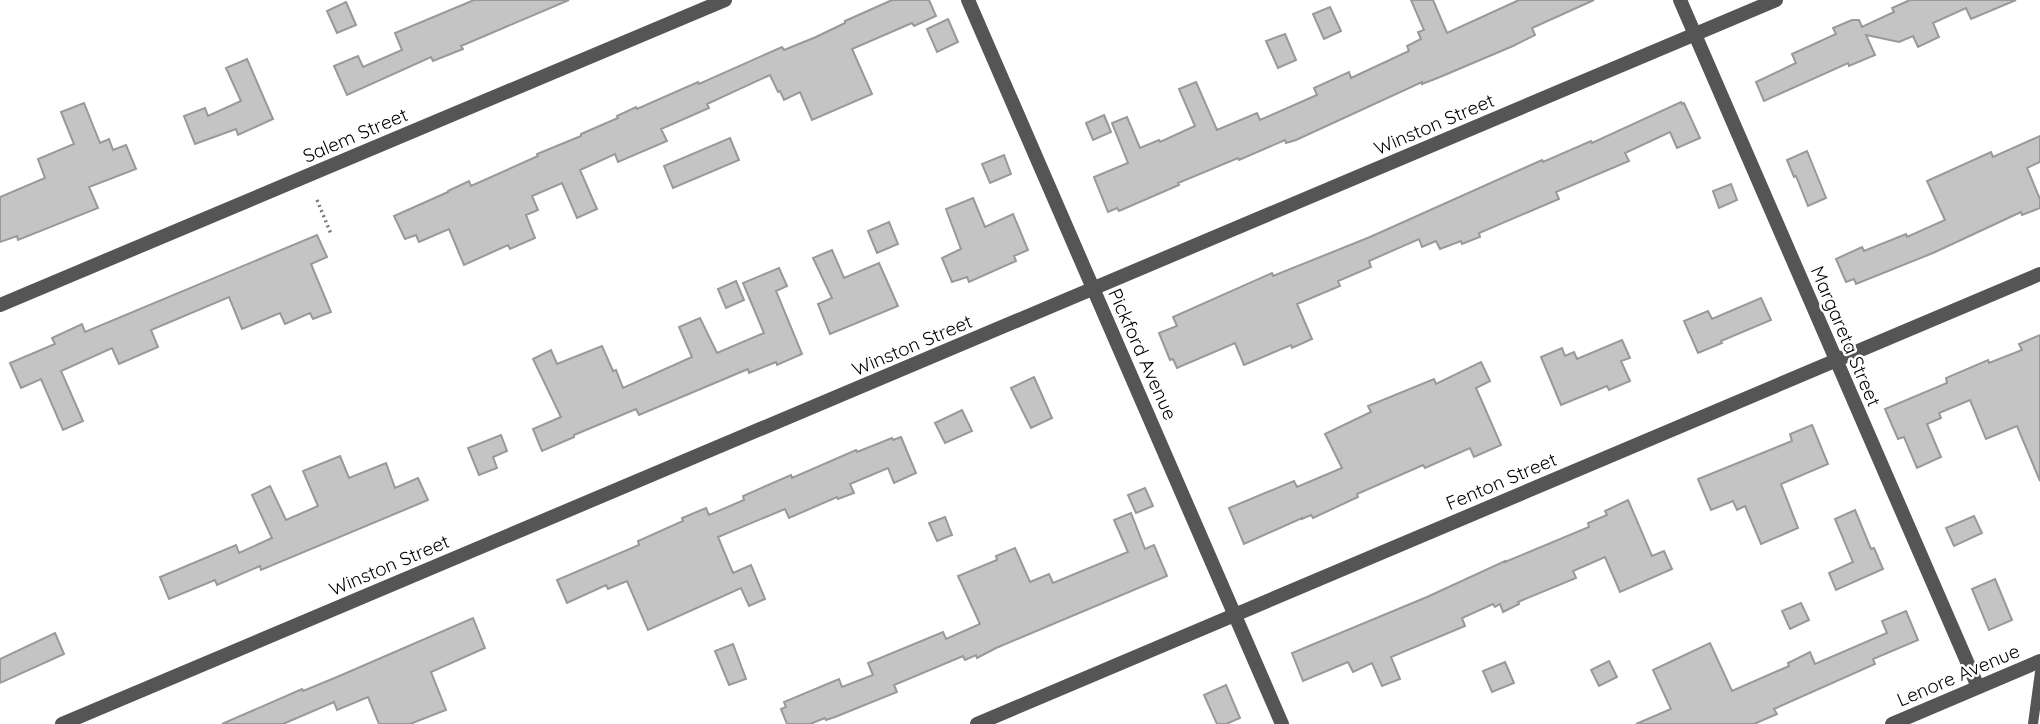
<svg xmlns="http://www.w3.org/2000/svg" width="2040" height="724" font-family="Quicksand,sans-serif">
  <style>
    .building { fill: #c4c4c4; stroke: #999; stroke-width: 2 }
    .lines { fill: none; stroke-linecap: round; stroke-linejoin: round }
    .path { stroke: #777; stroke-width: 3.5; stroke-dasharray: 2 3.5; stroke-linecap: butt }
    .lane { stroke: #555; stroke-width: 10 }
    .street { stroke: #555; stroke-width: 14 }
    .labels { text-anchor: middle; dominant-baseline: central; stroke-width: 5; stroke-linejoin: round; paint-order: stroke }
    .street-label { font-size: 19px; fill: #000; stroke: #fff }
  </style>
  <rect width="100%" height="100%" fill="#fff"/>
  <path class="building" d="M474 0H569L461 46 463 49 433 61 431 57 347 95 334 66 358 56 363 67 402 50 395 33Z
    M892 0H929L936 16 914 26 912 23 852 49 872 94 812 120 800 92 784 100 780 91 778 92 770 75 707 104 709 108 661 129 667 141 618 162 615 154 580 170 597 209 577 218 562 183 532 196 538 210 526 215 535 238 510 249 508 245 464 265 449 229 419 242 416 235 405 239 394 216 448 192V191L469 181 471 186 538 156 537 154 581 136V134L618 118 617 116 636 107 637 109 698 82 699 84 782 47 784 50 816 37 845 23V21Z
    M1411 0H1433L1447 33 1519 0H1594L1532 28 1535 35 1513 46 1440 77 1422 84V82L1296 140 1286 143 1285 140 1239 160 1238 158 1178 183 1179 185 1119 211 1117 208 1108 212 1094 177 1128 163 1112 123 1127 117 1140 148 1159 140 1160 142 1195 126 1179 89 1196 82 1217 130 1257 113 1260 120 1317 95 1314 88 1349 72 1351 78 1409 51 1407 46 1421 39 1418 32 1424 30Z
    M1910 0H2016L1971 19 1966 8 1933 23 1939 37 1918 47 1913 36 1899 42 1866 35 1875 55 1849 66 1848 63 1764 101 1756 82 1796 63 1792 54 1836 34 1833 28 1852 20H1859L1862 27 1894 12 1892 8Z
    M346 2 356 25 337 33 327 11Z
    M1330 7 1341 31 1324 39 1313 14Z
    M948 19 958 42 937 52 927 29Z
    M1285 34 1296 60 1278 68 1266 41Z
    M247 59 273 119 238 135 236 129 195 144 184 116 205 108 208 116 241 101 226 68Z
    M1681 102 1682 104 1684 103 1700 138 1677 148 1670 132 1625 153 1629 161 1556 192 1559 199 1479 233 1480 237 1462 244 1461 241 1440 249 1436 241 1422 247 1419 239 1369 261 1371 267 1338 281 1340 286 1297 304 1312 339 1292 348 1291 345 1244 365 1235 343 1177 368 1173 359 1170 360 1159 333 1177 326 1173 317 1272 273 1273 276 1370 237 1542 160 1543 162 1591 141 1592 143Z
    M84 103 100 143 109 139 113 150 126 145 136 169 89 187 98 208 18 240 17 236 0 242V197L45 178 38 159 74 144 61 112Z
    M1104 115 1111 132 1093 140 1086 123Z
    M2040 136V162L2027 168 2040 199V208L2022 215 2021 212 1933 253 1856 284 1854 279 1846 282 1836 259 1862 247 1864 251 1906 234 1907 237 1945 220 1927 181 1991 152 1993 157Z
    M730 138 739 160 673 188 664 166Z
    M1807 151 1826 198 1808 206 1796 176 1794 177 1787 160Z
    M1004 155 1011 174 990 183 982 164Z
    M1731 184 1737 200 1719 208 1713 191Z
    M973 198 985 227 1013 214 1028 250 1014 256 1016 261 969 282 967 277 952 282 942 258 961 249 946 209Z
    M889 222 898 244 877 253 868 231Z
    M317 235 327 257 311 264 331 312 313 319 310 313 285 324 280 313 242 329 229 297 151 330 158 347 119 364 112 348 61 371 83 421 63 430 41 379 21 388 10 363 55 344 52 338 82 324 85 332Z
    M832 250 844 278 879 263 898 306 830 334 818 304 832 298 813 258Z
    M779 268 787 286 776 291 802 354 777 365 776 362 749 373 748 369 639 415 636 409 574 435V437L542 451 533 429 561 417 533 359 551 350 557 364 602 346 613 371 616 370 623 388 692 357 679 327 700 318 717 353 764 333 743 283Z
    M736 281 744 300 726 308 718 289Z
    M1761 298 1771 320 1721 341 1722 343 1698 353 1684 321 1708 311 1712 319Z
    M2040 335V481L2017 426 1986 439 1970 400 1939 413 1941 418 1927 424 1941 457 1917 468 1904 437 1898 439 1885 409 1947 383 1946 378 1988 360 1989 363 2022 350 2019 344Z
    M1622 340 1630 358 1621 361 1630 381 1609 390 1607 386 1561 405 1541 357 1562 348 1565 356 1574 352 1577 359Z
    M1481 362 1490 381 1476 388 1501 445 1474 457 1470 448 1425 468 1423 465 1357 494 1358 497 1313 518 1311 515 1302 519V518L1244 544 1229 508 1294 481 1297 487 1342 468 1325 434 1371 412 1368 406 1434 379 1436 384Z
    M1034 377 1052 418 1031 428 1011 388Z
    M962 410 972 431 945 443 935 423Z
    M1812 425 1828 464 1781 484 1798 528 1761 544 1745 506 1737 510 1733 501 1711 510 1698 479 1792 441 1790 434Z
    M501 435 507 451 493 457 497 468 479 475 468 448Z
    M901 437 916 473 894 483 888 468 850 484 854 493 838 499 837 497 789 518 785 509 718 537 733 573 751 565 765 599 749 606 741 588 648 630 627 581 608 589 606 585 567 603 557 580 639 545 638 541 683 521 682 518 706 508 709 515 744 500 743 496 791 475 792 478 856 450 857 452 892 438 893 440Z
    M340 456 349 478 386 463 395 488 418 478 428 500 261 570 260 566 217 585 215 580 169 599 160 577 236 545 239 553 272 538 252 495 270 486 286 520 318 506 303 471Z
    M1145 488 1153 506 1136 513 1128 495Z
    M1628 500 1652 556 1664 551 1672 569 1620 592 1605 557 1573 571 1576 578 1518 602 1519 604 1503 612 1500 604 1495 607 1493 604 1462 618 1465 626 1391 657 1400 679 1382 686 1372 663 1353 672 1348 662 1303 681 1292 653 1427 597 1505 561V562L1589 527 1588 523 1607 515 1605 511Z
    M1855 510 1871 549 1874 548 1883 569 1836 590 1829 573 1853 562 1835 519Z
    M1131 513 1145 549 1154 545 1167 576 996 648 977 658 976 655 965 660 963 656 894 685 897 692 835 717 826 720 825 718 810 724H787L781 709 786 707 784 702 839 679 842 687 873 675 868 663 943 632 946 639 980 624 958 576 997 560 996 556 1015 548 1030 582 1049 574 1053 583 1128 552 1114 520Z
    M1974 516 1982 533 1954 546 1946 528Z
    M945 517 952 535 937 541 929 523Z
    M1995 579 2012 620 1989 630 1972 589Z
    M1801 603 1809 620 1790 629 1782 611Z
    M1906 611 1918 640 1873 659 1875 664 1774 709 1777 714 1754 724H1636L1671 709 1653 670 1710 643 1732 691 1789 666 1788 663 1810 652 1815 664 1887 633 1882 621Z
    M473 618 485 648 431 672 446 710 410 724H379L368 697 337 710 334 702 283 724H222L302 689 303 691 337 677Z
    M55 633 64 654 0 683V659Z
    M733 644 746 679 729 685 715 651Z
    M1609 661 1617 677 1599 686 1591 670Z
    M1505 662 1514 683 1492 692 1483 671Z
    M1226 685 1240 718 1226 724H1217L1204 695Z"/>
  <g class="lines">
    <path class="path" d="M317 200 331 234"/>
    <path class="lane" d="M2033 724 2040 672"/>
    <path class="street" d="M968 0 1282 724
      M1680 0 1978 687
      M0 305 725 0
      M62 724 1776 0
      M977 724 2040 274
      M1892 724 2040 661"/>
  </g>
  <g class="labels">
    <g class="street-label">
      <text transform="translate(1434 124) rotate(-23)">Winston Street</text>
      <text transform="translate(355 135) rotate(-23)">Salem Street</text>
      <text transform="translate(1846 336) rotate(67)">Margareta Street</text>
      <text transform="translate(912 345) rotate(-23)">Winston Street</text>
      <text transform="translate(1143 354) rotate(66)">Pickford Avenue</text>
      <text transform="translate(1501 481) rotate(-23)">Fenton Street</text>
      <text transform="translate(389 565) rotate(-23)">Winston Street</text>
      <text transform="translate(1958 675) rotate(-23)">Lenore Avenue</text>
    </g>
  </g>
</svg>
